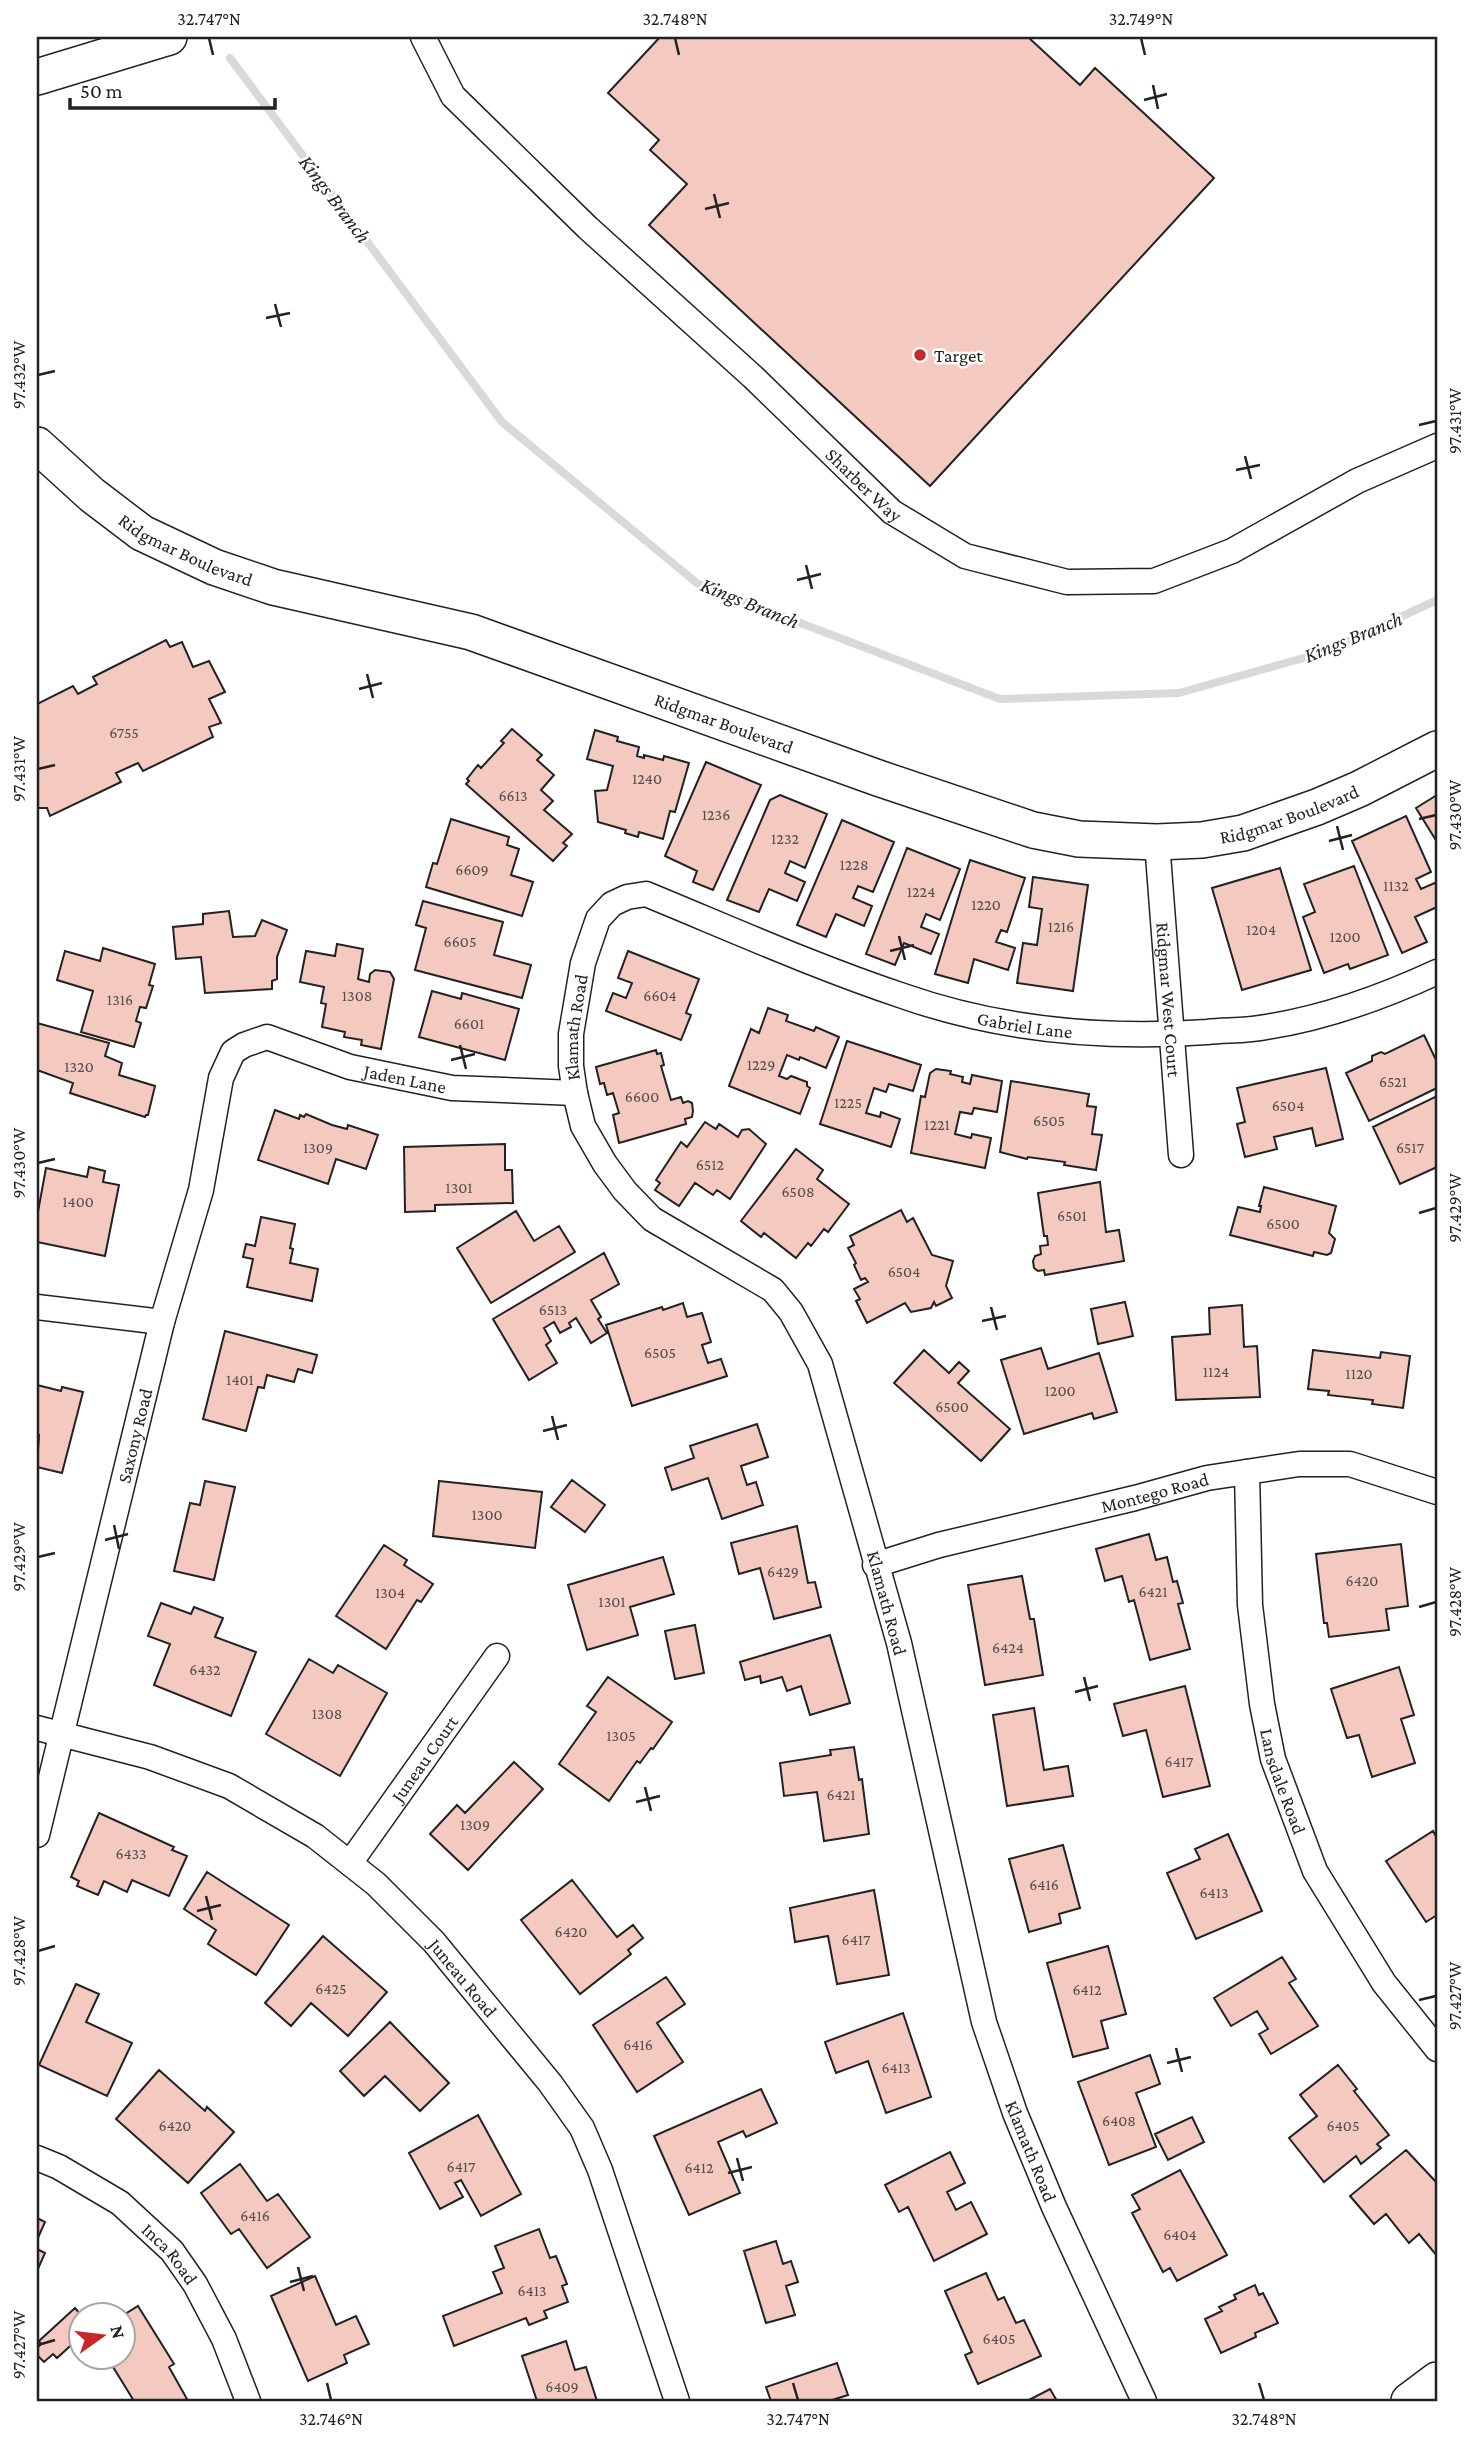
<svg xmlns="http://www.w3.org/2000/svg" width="1474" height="2438" font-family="'Crimson Pro',serif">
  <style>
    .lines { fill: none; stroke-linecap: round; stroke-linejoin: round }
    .stream { stroke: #d9d9d9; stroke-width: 8 }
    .building { fill: #f3c9c0; stroke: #222; stroke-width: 2 }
    .street-casing { stroke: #222; stroke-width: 27 }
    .secondary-casing { stroke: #222; stroke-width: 38 }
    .street { stroke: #fff; stroke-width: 24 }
    .secondary { stroke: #fff; stroke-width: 35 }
    .ticks { fill: none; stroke: #222; stroke-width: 2.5 }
    .poi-dot { fill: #c62828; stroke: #fff; stroke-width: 2.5 }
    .labels { text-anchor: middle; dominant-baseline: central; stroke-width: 5; stroke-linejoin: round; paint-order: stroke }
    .number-label { font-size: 16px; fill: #564c4a }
    .poi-label { font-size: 19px; fill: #222; stroke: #fff; text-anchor: start }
    .street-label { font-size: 19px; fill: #222; stroke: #fff }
    .water-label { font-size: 21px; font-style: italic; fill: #222; stroke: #fff }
    .neatline { fill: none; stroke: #222; stroke-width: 2.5 }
    .ticks-label { font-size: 18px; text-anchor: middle; fill: #222 }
  </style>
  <rect width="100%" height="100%" fill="#fff"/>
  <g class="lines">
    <path class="stream" d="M230 58 502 422 698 584 1000 699 1179 693 1325 652 1437 600"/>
  </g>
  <path class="building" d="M660 37H1028L1080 85 1095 68 1214 178 930 486 649 225 687 184 650 150 659 140 608 93Z
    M166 640 170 647 182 642 193 667 209 661 225 692 209 699 221 723 209 727 213 737 143 771 138 763 116 773 121 782 50 816 47 808H37V704L73 686 78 694 97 684 93 677Z
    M512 729 542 755 537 760 554 775 541 790 553 801 544 810 572 834 563 843 567 846 553 861 466 784 469 781 467 779 478 765 481 768 504 743 501 741Z
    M595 730 618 737 617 741 639 747 637 756 644 758V755L663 760 664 756 689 763 675 812 670 811 663 839 639 832 638 837 625 833 626 830 598 822 595 791 607 790 613 766 587 759Z
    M706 762 761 785 713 890 693 882 697 871 665 856Z
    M780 795 827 814 805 868 790 861 785 873 805 882 797 901 769 889 759 912 727 900 770 800Z
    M1437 795V842L1416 808Z
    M1406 816 1431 872 1416 879 1421 889 1437 882V907L1415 917 1427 942 1402 953 1352 841Z
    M451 819 509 837 507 845 519 849 511 875 533 882 522 916 426 887 433 863 437 864Z
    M842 820 894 842 873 892 858 886 853 898 872 906 864 926 836 914 826 937 797 925Z
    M907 848 960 869 940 920 926 914 921 927 939 934 931 954 904 943 895 965 866 954Z
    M970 860 1025 878 1007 932 1001 930 996 942 1015 948 1008 970 974 959 968 983 935 974Z
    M1354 866 1388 955 1350 969 1348 964 1324 973 1303 917 1315 912 1304 884Z
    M1280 868 1311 970 1242 990 1212 888Z
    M1033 877 1088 885 1073 991 1017 983 1023 943 1037 945 1042 909 1029 907Z
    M423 901 503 922 494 955 531 965 522 998 415 970 426 928 416 925Z
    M229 911 233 937 255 936 262 920 287 930 277 957V979L272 981V989L205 993 201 957 176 959 173 927 203 924V914Z
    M337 944 363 949 358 979 369 982 370 974 375 970 390 972 394 979 381 1049 361 1045 362 1040 344 1037 345 1032 322 1027 326 1004 321 1003 324 987 300 982 306 951 335 956Z
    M103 948 155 964 149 985 153 986 146 1008 140 1007 136 1021 141 1023 134 1047 81 1032 93 991 57 980 65 951 100 961Z
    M628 951 699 979 686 1013 691 1015 681 1040 606 1011 613 993 626 998 632 983 618 978Z
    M432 991 461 999 462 993 519 1009 505 1060 419 1037Z
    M768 1008 788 1015 786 1021 814 1031 816 1027 839 1037 826 1068 800 1057 799 1060 787 1055 779 1076 787 1079 791 1076 807 1082V1086L810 1088 800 1114 729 1086 751 1029 759 1033Z
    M37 1023 109 1043 105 1056 122 1063 119 1075 155 1086 148 1115H146L145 1117 70 1093 73 1083 37 1070Z
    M1424 1035 1437 1062V1088L1369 1121 1346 1073 1372 1061V1056L1381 1052 1385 1054Z
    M847 1041 921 1065 913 1091 889 1084 886 1092 874 1088 866 1113 880 1117 881 1112 900 1119 891 1147 820 1124Z
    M656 1050 657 1054 661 1053 664 1065 661 1066 671 1100 681 1097 683 1103 688 1101 692 1103 693 1111 692 1117 685 1119 686 1124 619 1143 613 1115 619 1113 613 1093 607 1095 604 1083 600 1084 596 1067Z
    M1326 1068 1343 1139 1316 1146 1312 1128 1274 1137 1277 1149 1245 1157 1237 1124 1245 1122 1237 1088Z
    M936 1069 951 1071 950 1074 963 1077 962 1082 970 1084 972 1075 1002 1081 997 1112 974 1108 972 1114 960 1112 955 1134 971 1138 972 1134 991 1138 985 1168 911 1153 921 1096 925 1097 930 1073Z
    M1011 1081 1089 1094 1087 1106 1096 1107 1092 1134 1102 1135 1096 1170 1064 1165 1065 1162 1028 1157 1027 1159 1000 1152Z
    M1437 1096V1167L1400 1184 1373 1127Z
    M275 1110 299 1119 300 1115 304 1117 306 1114 332 1125 347 1129 348 1125 378 1135 366 1169 336 1159 328 1184 258 1160Z
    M705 1122 716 1129 719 1124 738 1137 742 1130 749 1129 766 1144 730 1199 717 1190 713 1195 695 1183 679 1206 655 1190 660 1183 656 1180 681 1142 687 1147Z
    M505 1144V1170H512L513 1203 435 1205V1211L405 1212 404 1147Z
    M796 1149 823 1170 817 1179 849 1204 828 1232 824 1229 811 1246 808 1243 796 1258 764 1233 761 1237 741 1221Z
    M89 1167 105 1171 103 1182 119 1185 105 1256 37 1242V1217L46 1168 87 1177Z
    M1100 1182 1106 1232 1119 1230 1124 1261 1045 1275 1044 1270 1038 1271 1034 1268 1033 1261 1035 1256 1041 1254 1040 1246 1048 1245 1047 1236H1044L1038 1193Z
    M1264 1187 1336 1206 1329 1233 1335 1239 1331 1253 1327 1255 1314 1252 1313 1256 1230 1235 1238 1207 1260 1212 1261 1206H1259Z
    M901 1210 907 1222 913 1218 932 1255 953 1261 946 1286 952 1298 936 1306 934 1302 931 1308 911 1312 905 1303 867 1323 856 1301 860 1299 854 1289 868 1282 865 1278 861 1280 854 1265 856 1263 848 1248 854 1245 850 1236Z
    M516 1211 534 1241 559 1226 575 1252 491 1303 457 1248Z
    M261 1217 295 1224 290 1248 293 1249 290 1263 318 1269 312 1301 247 1287 253 1259 243 1257 246 1244 255 1246Z
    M604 1253 619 1284 591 1300 601 1317 598 1319 607 1333 591 1343 576 1318 569 1323 571 1327 560 1333 554 1322 544 1328 551 1341 546 1345 557 1363 529 1380 493 1319Z
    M1125 1302 1133 1336 1098 1344 1091 1309Z
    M683 1303 687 1317 702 1313 711 1342 702 1345 708 1363 721 1359 727 1376 632 1406 606 1325 662 1307 663 1310Z
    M1242 1305 1244 1347 1257 1346 1260 1397 1176 1400 1172 1337 1210 1334 1209 1308Z
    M225 1331 317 1355 312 1373 298 1369 294 1382 267 1375 264 1388 258 1387 246 1431 203 1419Z
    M1041 1348 1048 1369 1099 1353 1117 1412 1094 1419 1092 1413 1024 1434 1001 1360Z
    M924 1350 949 1373 959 1362 969 1371 958 1383 1010 1429 981 1461 894 1383Z
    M1313 1350 1380 1358 1381 1352 1410 1356 1403 1408 1372 1404 1373 1400 1328 1395 1329 1391 1308 1389Z
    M37 1385 61 1391 62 1387 83 1392 62 1473 37 1467 39 1435H37Z
    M757 1424 768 1457 741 1466 747 1485 756 1482 763 1505 722 1519 708 1478 672 1490 665 1468 694 1458 690 1446Z
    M572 1480 605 1505 585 1532 551 1507Z
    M205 1481 235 1487 214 1580 174 1571 190 1503 200 1505Z
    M439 1481 542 1492 535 1548 433 1536Z
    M797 1526 808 1583 815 1582 821 1607 774 1619 760 1568 739 1574 731 1543Z
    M1149 1534 1156 1560 1167 1557 1173 1582 1177 1581 1183 1603 1178 1604 1190 1649 1150 1660 1134 1600 1129 1602 1122 1576 1105 1581 1096 1549Z
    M1401 1544 1408 1606 1386 1609 1389 1630 1329 1637 1327 1623H1324L1316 1554Z
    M384 1545 407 1560 404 1565 433 1584 421 1602 417 1600 386 1649 336 1616Z
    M663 1557 674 1594 630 1607 638 1635 587 1650 568 1585Z
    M1022 1576 1030 1619H1034L1043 1675 985 1685 968 1585Z
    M161 1603 191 1614 194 1607 223 1618 215 1637 256 1652 231 1716 154 1685 170 1644 148 1636Z
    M695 1625 704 1673 675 1679 665 1631Z
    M830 1635 850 1703 810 1715 801 1686 787 1691 782 1677 761 1683 760 1676 745 1680 740 1662Z
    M309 1659 333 1673 338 1665 387 1693 340 1776 266 1734Z
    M1399 1667 1414 1715 1401 1719 1415 1763 1372 1777 1359 1735 1347 1738 1331 1689Z
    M608 1677 672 1722 653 1749 651 1748 640 1763 637 1761 609 1801 559 1764 596 1712 587 1706Z
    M1185 1686 1210 1786 1163 1797 1146 1730 1123 1736 1114 1704Z
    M1034 1708 1044 1770 1068 1766 1073 1796 1007 1806 993 1715Z
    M854 1747 859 1780 862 1779 869 1834 824 1841 817 1792 784 1796 780 1763 831 1755 830 1750Z
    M514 1762 543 1789 468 1870 430 1834 457 1805 465 1813Z
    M99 1813 174 1847 172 1850 187 1856 169 1896 132 1880 127 1892 104 1881 98 1895 77 1886 79 1881 71 1877Z
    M1433 1831 1437 1838V1915L1426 1922 1386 1861Z
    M1228 1834 1262 1911 1196 1939 1167 1873 1200 1859 1195 1849Z
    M1063 1845 1080 1908 1059 1914 1061 1923 1029 1932 1009 1859Z
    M207 1872 289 1925 256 1975 208 1944 216 1930 184 1909Z
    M572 1880 617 1937 633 1925 643 1938 628 1950 631 1954 580 1994 521 1920Z
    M874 1890 889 1975 837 1984 828 1936 795 1942 790 1908Z
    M323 1936 387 1992 348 2036 311 2003 291 2026 265 2003Z
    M1108 1946 1126 2014 1101 2021 1108 2048 1073 2057 1047 1963Z
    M1282 1957 1296 1979 1289 1983 1318 2026 1271 2054 1259 2034 1268 2029 1257 2011 1231 2026 1214 1998Z
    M666 1977 685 2004 657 2023 683 2062 637 2092 593 2025Z
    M76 1984 99 1994 86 2022 132 2043 107 2096 39 2065Z
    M903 2013 931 2097 886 2113 868 2061 836 2073 825 2042Z
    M390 2022 449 2083 420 2111 385 2076 364 2096 340 2071Z
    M1150 2055 1160 2084 1136 2093 1156 2147 1109 2165 1078 2082Z
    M1338 2065 1357 2089 1354 2091 1389 2135 1377 2144 1381 2148 1361 2164 1356 2156 1324 2182 1289 2138 1317 2116 1300 2095Z
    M159 2070 205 2111 207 2107 234 2132 188 2183 116 2119Z
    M761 2089 777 2123 746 2137 743 2131 718 2142 740 2193 689 2215 654 2136Z
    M478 2115 521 2194 481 2216 461 2180 455 2183 463 2197 440 2209 409 2153Z
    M1192 2117 1204 2142 1168 2160 1155 2134Z
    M1406 2150 1437 2183V2256L1419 2234 1409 2243 1386 2214 1374 2224 1350 2196Z
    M950 2152 965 2183 947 2192 956 2210 971 2202 987 2234 934 2261 908 2207 899 2212 885 2185Z
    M240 2164 267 2201 278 2194 310 2237 267 2268 239 2229 231 2234 201 2193Z
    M1180 2170 1227 2255 1177 2281 1170 2268 1163 2272 1132 2213 1140 2209 1132 2195Z
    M37 2218 45 2222 37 2240Z
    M539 2229 550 2258 556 2256 567 2284 562 2286 568 2302 544 2311 547 2318 529 2325 526 2318 454 2346 443 2316 502 2293 493 2272 504 2268 495 2246Z
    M776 2241 783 2264 791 2261 798 2282 786 2286 795 2315 766 2323 744 2251Z
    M37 2249 45 2253 37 2271Z
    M986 2273 998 2300 1004 2297 1016 2323 1024 2320 1041 2356 978 2384 965 2355 972 2352 945 2291Z
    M315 2276 336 2325 356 2316 369 2344 344 2355 347 2363 308 2381 271 2296Z
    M1255 2285 1259 2295 1263 2293 1278 2323 1255 2333 1256 2337 1221 2353 1205 2319 1222 2311 1219 2307 1236 2299 1234 2295Z
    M138 2306 174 2364 169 2367 187 2399 183 2401H134L110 2362 117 2358H122L126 2352 122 2347V2316Z
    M75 2308 82 2316 80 2337 57 2358 53 2354 44 2362 37 2355V2348L41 2344 39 2341Z
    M566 2341 575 2370 586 2367 597 2401H537L522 2356Z
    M837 2363 848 2395 829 2401H771L766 2387Z
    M1050 2389 1057 2401H1027Z"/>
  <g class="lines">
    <g class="street-casing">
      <g id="street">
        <path id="s1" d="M423 37 453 96 588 228 753 377 892 512 965 556 1067 582 1154 581 1232 551 1357 481 1437 446"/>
        <path id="s2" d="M1157 842 1181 1155"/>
        <path d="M37 1307 162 1322"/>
        <path id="s3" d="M1247 1472 1250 1605 1262 1704 1273 1759 1315 1871 1384 1983 1437 2049"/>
        <path id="s4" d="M875 1565 939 1545 1135 1498 1207 1478 1299 1464H1350L1437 1492"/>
        <path id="s5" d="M37 1728 150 1757 229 1786 315 1836 376 1884 434 1942 550 2083 582 2128 600 2170 677 2401"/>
        <path id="s6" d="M37 1835 162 1322 201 1190 221 1078 233 1052 244 1045 267 1037 350 1067 452 1088 575 1093"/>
        <path id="s7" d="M350 1863 497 1656"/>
        <path id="s8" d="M37 2158 59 2167 120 2203 172 2251 195 2284 224 2339 248 2401"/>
        <path id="s9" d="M1144 2401 1054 2207 1015 2113 984 2022 899 1643 820 1364 791 1312 773 1290 652 1219 625 1191 605 1164 583 1126 575 1093 571 1066V1034L583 963 598 919 612 904 627 897 646 894C731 929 816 967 903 996 1000 1030 1105 1039 1207 1032 1227 1030 1247 1031 1266 1027 1325 1018 1383 997 1437 972"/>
      </g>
    </g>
    <g class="secondary-casing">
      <g id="secondary">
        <path d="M37 77 169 37"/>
        <path id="s10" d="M37 445 92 495 142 533 214 567 273 587 471 632 878 778 1033 830 1079 839 1157 842 1202 840 1243 833 1317 807 1359 789 1437 749"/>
        <path d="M1409 2401 1437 2380"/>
      </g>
    </g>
    <use href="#street" class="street"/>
    <use href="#secondary" class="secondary"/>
  </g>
  <path class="ticks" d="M209 38 213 55M675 38 679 55M1141 38 1145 55M1153 85 1158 109M1144 100 1167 94M714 194 720 218M705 209 729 203M275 304 281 327M266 318 290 313M38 375 55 371M1419 425 1436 421M1245 456 1251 479M1236 470 1260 465M806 565 812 589M797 580 821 574M367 674 373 698M359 689 382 683M38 769 55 765M1419 819 1436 815M1337 826 1343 850M1329 841 1352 835M899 936 905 960M890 951 914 945M460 1045 466 1069M451 1060 475 1054M38 1163 55 1159M1419 1213 1436 1208M991 1307 997 1330M982 1321 1006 1316M552 1416 558 1440M543 1431 567 1425M114 1525 119 1549M105 1540 128 1534M38 1557 55 1553M1419 1607 1436 1602M1084 1677 1090 1701M1075 1692 1098 1686M645 1787 651 1811M636 1802 660 1796M206 1896 212 1920M197 1911 221 1905M38 1951 55 1946M1419 2000 1436 1996M1176 2048 1182 2072M1167 2063 1191 2057M737 2158 743 2181M728 2173 752 2167M298 2267 304 2291M290 2282 313 2276M38 2345 55 2340M327 2383 331 2400M793 2383 798 2400M1259 2383 1264 2400"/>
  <circle class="poi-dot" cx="920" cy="355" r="7"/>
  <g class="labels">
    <g class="number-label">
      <text x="124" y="732">6755</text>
      <text x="647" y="778">1240</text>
      <text x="513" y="795">6613</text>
      <text x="716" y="814">1236</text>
      <text x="785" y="838">1232</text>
      <text x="854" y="864">1228</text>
      <text x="472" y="869">6609</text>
      <text x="1396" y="885">1132</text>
      <text x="921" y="891">1224</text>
      <text x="986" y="904">1220</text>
      <text x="1061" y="926">1216</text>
      <text x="1261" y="929">1204</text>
      <text x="1345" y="936">1200</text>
      <text x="460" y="941">6605</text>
      <text x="357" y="995">1308</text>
      <text x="660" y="995">6604</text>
      <text x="120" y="999">1316</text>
      <text x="469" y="1023">6601</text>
      <text x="761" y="1064">1229</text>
      <text x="79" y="1066">1320</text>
      <text x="1393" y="1081">6521</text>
      <text x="642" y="1096">6600</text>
      <text x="848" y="1102">1225</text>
      <text x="1288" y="1105">6504</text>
      <text x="1049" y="1120">6505</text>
      <text x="937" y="1124">1221</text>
      <text x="318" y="1147">1309</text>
      <text x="1410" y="1147">6517</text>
      <text x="710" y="1164">6512</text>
      <text x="459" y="1187">1301</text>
      <text x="798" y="1191">6508</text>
      <text x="78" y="1201">1400</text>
      <text x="1072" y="1215">6501</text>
      <text x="1283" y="1223">6500</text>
      <text x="904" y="1271">6504</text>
      <text x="553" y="1309">6513</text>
      <text x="660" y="1352">6505</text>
      <text x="1216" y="1371">1124</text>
      <text x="1359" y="1373">1120</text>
      <text x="240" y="1379">1401</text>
      <text x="1060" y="1390">1200</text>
      <text x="952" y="1406">6500</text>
      <text x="487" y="1514">1300</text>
      <text x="783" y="1571">6429</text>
      <text x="1362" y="1580">6420</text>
      <text x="1153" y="1591">6421</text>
      <text x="390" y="1592">1304</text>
      <text x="612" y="1601">1301</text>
      <text x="1008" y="1647">6424</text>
      <text x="205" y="1669">6432</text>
      <text x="327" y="1713">1308</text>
      <text x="621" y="1735">1305</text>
      <text x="1179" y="1761">6417</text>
      <text x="841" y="1794">6421</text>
      <text x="475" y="1824">1309</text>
      <text x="131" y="1853">6433</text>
      <text x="1044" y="1884">6416</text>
      <text x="1214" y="1892">6413</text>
      <text x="571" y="1931">6420</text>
      <text x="856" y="1939">6417</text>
      <text x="331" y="1988">6425</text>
      <text x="1087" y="1989">6412</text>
      <text x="638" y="2044">6416</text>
      <text x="896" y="2067">6413</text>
      <text x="1119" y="2120">6408</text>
      <text x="175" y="2125">6420</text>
      <text x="1343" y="2125">6405</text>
      <text x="461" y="2166">6417</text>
      <text x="699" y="2167">6412</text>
      <text x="255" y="2215">6416</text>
      <text x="1180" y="2234">6404</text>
      <text x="532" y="2290">6413</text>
      <text x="999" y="2338">6405</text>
      <text x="562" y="2386">6409</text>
    </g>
    <g class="poi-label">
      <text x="934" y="355">Target</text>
    </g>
    <g class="street-label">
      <text stroke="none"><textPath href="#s1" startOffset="632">Sharber Way</textPath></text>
      <text stroke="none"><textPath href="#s10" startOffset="184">Ridgmar Boulevard</textPath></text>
      <text stroke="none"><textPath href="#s10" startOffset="751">Ridgmar Boulevard</textPath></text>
      <text stroke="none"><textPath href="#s10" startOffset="1339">Ridgmar Boulevard</textPath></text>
      <text stroke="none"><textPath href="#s2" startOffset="158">Ridgmar West Court</textPath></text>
      <text stroke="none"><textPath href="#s9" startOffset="2105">Gabriel Lane</textPath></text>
      <text stroke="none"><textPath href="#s9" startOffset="1535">Klamath Road</textPath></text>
      <text stroke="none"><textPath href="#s6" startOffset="990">Jaden Lane</textPath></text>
      <text stroke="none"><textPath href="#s6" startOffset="411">Saxony Road</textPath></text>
      <text stroke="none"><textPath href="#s4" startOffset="289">Montego Road</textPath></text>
      <text transform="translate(887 1603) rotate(75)">Klamath Road</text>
      <text stroke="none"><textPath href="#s7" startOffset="128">Juneau Court</textPath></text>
      <text stroke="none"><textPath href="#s3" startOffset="313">Lansdale Road</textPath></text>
      <text stroke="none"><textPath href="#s5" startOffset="506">Juneau Road</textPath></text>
      <text transform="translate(1031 2151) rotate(68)">Klamath Road</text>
      <text stroke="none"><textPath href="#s8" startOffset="166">Inca Road</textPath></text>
    </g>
    <g class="water-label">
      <text transform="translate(335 199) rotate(53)">Kings Branch</text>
      <text transform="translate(750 603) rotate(22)">Kings Branch</text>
      <text transform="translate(1353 637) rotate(-22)">Kings Branch</text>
    </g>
  </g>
  <rect width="1474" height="2438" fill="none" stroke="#ffffff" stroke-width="77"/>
  <g transform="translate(102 2336) rotate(76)"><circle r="33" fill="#ffffff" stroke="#a7a7a7" stroke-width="2"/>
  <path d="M0-5L12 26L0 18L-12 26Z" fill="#c62828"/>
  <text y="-10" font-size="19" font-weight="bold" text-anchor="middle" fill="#222222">N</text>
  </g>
  <path d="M70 98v10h205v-10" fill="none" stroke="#222222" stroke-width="3.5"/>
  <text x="80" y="98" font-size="21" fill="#222222" stroke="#ffffff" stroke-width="5" paint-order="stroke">50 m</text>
  <rect x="38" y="38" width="1398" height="2362" class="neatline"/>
  <g class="ticks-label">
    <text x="209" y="25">32.747°N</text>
    <text x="675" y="25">32.748°N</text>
    <text x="1141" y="25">32.749°N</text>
    <text transform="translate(19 375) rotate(-90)" y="6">97.432°W</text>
    <text transform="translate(1455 421) rotate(-90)" y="6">97.431°W</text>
    <text transform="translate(19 769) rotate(-90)" y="6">97.431°W</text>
    <text transform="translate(1455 815) rotate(-90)" y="6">97.430°W</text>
    <text transform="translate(19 1163) rotate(-90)" y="6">97.430°W</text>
    <text transform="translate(1455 1208) rotate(-90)" y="6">97.429°W</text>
    <text transform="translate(19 1557) rotate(-90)" y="6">97.429°W</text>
    <text transform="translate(1455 1602) rotate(-90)" y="6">97.428°W</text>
    <text transform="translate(19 1951) rotate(-90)" y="6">97.428°W</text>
    <text transform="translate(1455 1996) rotate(-90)" y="6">97.427°W</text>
    <text transform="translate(19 2345) rotate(-90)" y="6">97.427°W</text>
    <text x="331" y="2425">32.746°N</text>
    <text x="798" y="2425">32.747°N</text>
    <text x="1264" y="2425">32.748°N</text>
  </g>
</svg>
